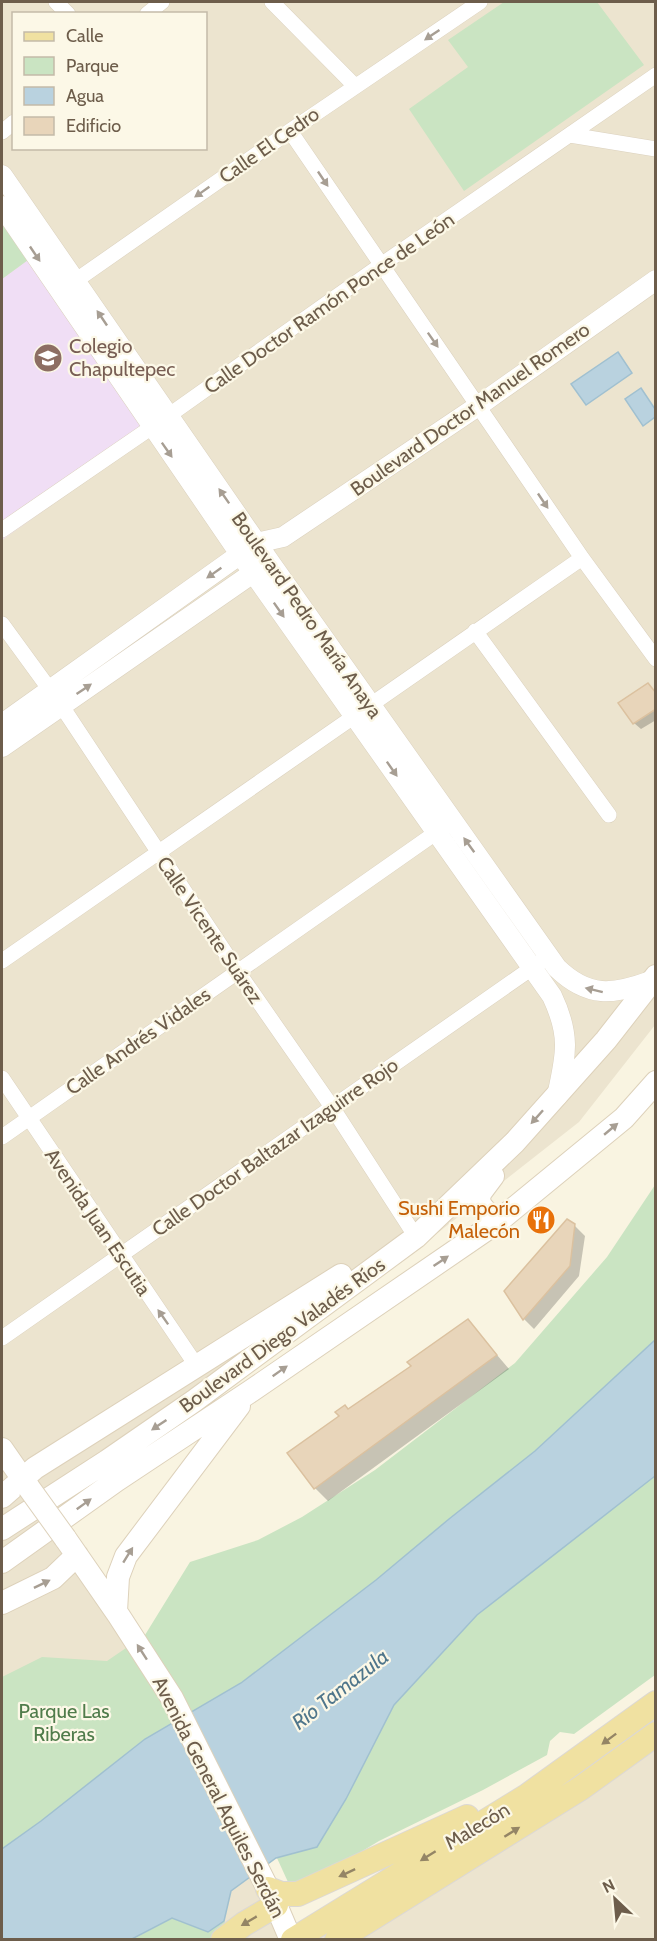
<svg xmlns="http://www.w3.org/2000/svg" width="657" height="1941" font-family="Cabin,sans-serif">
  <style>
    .residential { fill: #ece4cf; fill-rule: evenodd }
    .education { fill: #f0def5 }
    .green { fill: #cae4c2 }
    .water { fill: #b9d2df; stroke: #a0c0d0; stroke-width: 1.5 }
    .shadow { fill: #0003 }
    .building { fill: #e8d5ba; stroke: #dbc19f; stroke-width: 1.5 }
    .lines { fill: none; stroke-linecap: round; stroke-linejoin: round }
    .minor-casing { stroke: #dbd1be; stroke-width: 16 }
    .tertiary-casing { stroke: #dbd1be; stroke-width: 21 }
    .secondary-casing { stroke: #ddd1ba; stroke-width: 24 }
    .primary-casing { stroke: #dcd8d4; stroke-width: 26 }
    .minor { stroke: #fff; stroke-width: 15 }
    .tertiary { stroke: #fff; stroke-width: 20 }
    .secondary { stroke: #fff; stroke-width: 22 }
    .primary { stroke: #f0e1a1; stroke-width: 24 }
    .secondary-bridge-casing { stroke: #ddd1ba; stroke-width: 24; stroke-linecap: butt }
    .secondary-bridge { stroke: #fff; stroke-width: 22 }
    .oneway { fill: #a79e93 }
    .oneway2 { fill: #948565 }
    .labels { text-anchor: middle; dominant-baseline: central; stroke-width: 4.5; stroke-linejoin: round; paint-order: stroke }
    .street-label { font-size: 20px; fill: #6d5d4b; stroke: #fcf8e7 }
    .education-label { font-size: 20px; fill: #785e54; stroke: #fcf8e7; text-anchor: start }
    .food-label { font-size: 20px; fill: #c56008; stroke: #fcf8e7; text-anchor: end }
    .park-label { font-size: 20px; fill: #507c4b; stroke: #fcf8e7 }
    .water-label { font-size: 21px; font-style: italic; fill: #4f768b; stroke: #fcf8e7 }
  </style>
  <rect width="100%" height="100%" fill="#f9f4e1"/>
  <path class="residential" d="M2 2H655V1025L579 1122 421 1246 36 1508 166 1702 285 1939 2 1940ZM14 14H206V148H14Z
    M655 1720V1939L310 1940 557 1788 621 1747Z"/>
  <path class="education" d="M28 260 149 437 2 540V279Z"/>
  <path class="green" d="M504 2H597L644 65 464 191 409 109 468 67 448 40Z
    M2 222 28 260 2 279Z
    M655 1185V1340L535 1451 449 1519 376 1580 241 1683 145 1739 41 1821 2 1849V1677L42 1657 107 1661 145 1635 190 1562 258 1540 302 1517 375 1470 515 1363 607 1257Z
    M655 1476V1675L574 1734 560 1732 550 1741 547 1755 483 1790 379 1841 293 1893 277 1858 317 1846 346 1799 394 1705 477 1615Z
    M172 1918 208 1932 224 1921 237 1940H132Z"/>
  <path class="water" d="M618 352 632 373 586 405 571 384Z
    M641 388 655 409V417L643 426 625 399Z
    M655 1340V1476L477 1615 394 1705 346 1799 317 1847 276 1858 231 1891 224 1921 208 1932 172 1918 132 1939H2V1849L41 1821 145 1739 241 1683 376 1580 449 1519 535 1451Z"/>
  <path class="shadow" d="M656 693V720L641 729 634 723Z
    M574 1225 585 1236 579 1276 534 1329 524 1319 505 1291Z
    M468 1321 509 1369 328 1501 315 1488 413 1366Z"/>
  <path class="building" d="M648 683 656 693V709L633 724 618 703Z
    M567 1219 575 1224 570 1266 523 1320 504 1291Z
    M468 1319 497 1355 314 1489 287 1453 339 1416 335 1412 345 1405 348 1409 411 1366 407 1362Z"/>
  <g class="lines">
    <g class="minor-casing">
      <path id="minor" d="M56 2 68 14
        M272 2 355 86
        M147 14 162 2
        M290 131 582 558 656 659
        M2 132 14 122
        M570 135 656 149
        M68 286 290 131 480 2
        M2 530 168 416 381 265 656 75
        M2 624 61 705 238 972 332 1107 416 1237
        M475 631 609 815
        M2 961 582 558
        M2 1078 196 1365
        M2 1137 444 827
        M2 1338 549 956"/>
    </g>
    <g class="tertiary-casing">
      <path id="tertiary" d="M2 175 269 561 557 968C588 998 613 995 651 981
        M2 206 240 554 552 996C571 1036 566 1055 557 1096
        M2 724 256 543 283 537 478 406 656 280
        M2 747 263 566"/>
    </g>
    <g class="secondary-casing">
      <path id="secondary" d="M493 1176 481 1192 478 1200 482 1207 496 1223
        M2 1449 29 1488
        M2 1497 35 1468 341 1275
        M2 1529 107 1461 194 1401 416 1237 515 1142 606 1040 656 976
        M65 1538 119 1616 172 1698 276 1905 291 1940
        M2 1562 117 1480 251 1391 496 1223 624 1118 656 1082
        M2 1603 53 1578 77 1555
        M116 1611 118 1577 126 1556 239 1406"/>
    </g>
    <g class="primary-casing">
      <path id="primary" d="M268 1889 281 1894H298L467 1817
        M223 1940 244 1924 276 1905
        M293 1940 527 1796 656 1703
        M337 1940 581 1788 656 1734"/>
    </g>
    <use href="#minor" class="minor"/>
    <use href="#tertiary" class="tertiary"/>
    <use href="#secondary" class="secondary"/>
    <use href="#primary" class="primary"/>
    <g class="secondary-bridge-casing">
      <path id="secondary-bridge" d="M29 1488 65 1538"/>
    </g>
    <use href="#secondary-bridge" class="secondary-bridge"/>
  </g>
  <defs><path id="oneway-solid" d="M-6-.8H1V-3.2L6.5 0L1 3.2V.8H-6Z" transform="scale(1.5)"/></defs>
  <g class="oneway">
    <use href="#oneway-solid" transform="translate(432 35) rotate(146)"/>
    <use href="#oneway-solid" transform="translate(323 179) rotate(56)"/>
    <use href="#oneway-solid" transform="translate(202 192) rotate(145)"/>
    <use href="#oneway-solid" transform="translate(35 254) rotate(56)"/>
    <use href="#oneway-solid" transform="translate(102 318) rotate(-124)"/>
    <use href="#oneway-solid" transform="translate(433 340) rotate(55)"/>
    <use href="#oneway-solid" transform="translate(167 450) rotate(55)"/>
    <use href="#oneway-solid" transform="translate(224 496) rotate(-125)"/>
    <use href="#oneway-solid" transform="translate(543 501) rotate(56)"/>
    <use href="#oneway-solid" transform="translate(214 573) rotate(145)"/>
    <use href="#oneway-solid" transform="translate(279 610) rotate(55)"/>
    <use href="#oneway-solid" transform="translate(84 689) rotate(-34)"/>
    <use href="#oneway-solid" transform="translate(392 769) rotate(55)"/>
    <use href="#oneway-solid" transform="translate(469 845) rotate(-126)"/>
    <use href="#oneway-solid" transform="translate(594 990) rotate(-166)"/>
    <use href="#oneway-solid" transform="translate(537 1117) rotate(132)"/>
    <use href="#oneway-solid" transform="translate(611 1129) rotate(-40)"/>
    <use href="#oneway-solid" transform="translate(441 1261) rotate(-34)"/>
    <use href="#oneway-solid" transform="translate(163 1317) rotate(-125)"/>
    <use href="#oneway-solid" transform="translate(280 1371) rotate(-35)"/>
    <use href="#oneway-solid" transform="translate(159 1425) rotate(146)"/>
    <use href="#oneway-solid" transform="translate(84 1504) rotate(-36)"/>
    <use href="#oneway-solid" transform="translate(128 1555) rotate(-58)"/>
    <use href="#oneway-solid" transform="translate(42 1584) rotate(-26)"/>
    <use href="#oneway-solid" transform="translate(142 1652) rotate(-123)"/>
  </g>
  <g class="oneway2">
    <use href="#oneway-solid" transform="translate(609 1739) rotate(143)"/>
    <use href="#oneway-solid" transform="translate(512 1832) rotate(-32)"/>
    <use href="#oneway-solid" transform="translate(428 1856) rotate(148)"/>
    <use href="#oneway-solid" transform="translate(347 1873) rotate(155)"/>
    <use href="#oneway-solid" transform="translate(249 1921) rotate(149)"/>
  </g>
  <defs>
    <g id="school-disc" transform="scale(1.5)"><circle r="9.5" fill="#8d6e63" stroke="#fcf8e7"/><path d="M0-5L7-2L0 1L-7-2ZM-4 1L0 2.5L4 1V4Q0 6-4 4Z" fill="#fff"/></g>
    <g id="restaurant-disc" transform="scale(1.5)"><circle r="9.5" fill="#e8710a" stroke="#fcf8e7"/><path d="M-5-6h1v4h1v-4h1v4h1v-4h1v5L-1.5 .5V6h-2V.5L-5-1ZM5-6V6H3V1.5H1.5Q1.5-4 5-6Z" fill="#fff"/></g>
  </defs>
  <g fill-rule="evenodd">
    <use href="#school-disc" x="48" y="358"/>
    <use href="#restaurant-disc" x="541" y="1220"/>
  </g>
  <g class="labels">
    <g class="street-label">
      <text transform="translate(269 145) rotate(-35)">Calle El Cedro</text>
      <text transform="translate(329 303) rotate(-35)">Calle Doctor Ramón Ponce de León</text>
      <text transform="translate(470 409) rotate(-35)">Boulevard Doctor Manuel Romero</text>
      <text transform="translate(307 615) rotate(55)">Boulevard Pedro María Anaya</text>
      <text transform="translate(210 930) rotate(56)">Calle Vicente Suárez</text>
      <text transform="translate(138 1041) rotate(-35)">Calle Andrés Vidales</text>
      <text transform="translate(275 1147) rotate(-35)">Calle Doctor Baltazar Izaguirre Rojo</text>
      <text transform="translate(98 1222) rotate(56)">Avenida Juan Escutia</text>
      <text transform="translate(282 1335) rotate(-36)">Boulevard Diego Valadés Ríos</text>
      <text transform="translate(219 1797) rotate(63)">Avenida General Aquiles Serdán</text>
      <text transform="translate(477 1826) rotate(-31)">Malecón</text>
    </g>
    <g class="education-label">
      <text x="69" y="346">Colegio<tspan x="69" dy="23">Chapultepec</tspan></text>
    </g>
    <g class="food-label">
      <text x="520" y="1208">Sushi Emporio<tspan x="520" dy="23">Malecón</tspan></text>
    </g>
    <g class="park-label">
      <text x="64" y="1711">Parque Las<tspan x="64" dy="23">Riberas</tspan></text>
    </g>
    <g class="water-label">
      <text transform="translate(340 1689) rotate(-38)">Río Tamazula</text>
    </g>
  </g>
  <rect width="657" height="1941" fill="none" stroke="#6d5d4b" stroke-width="6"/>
  <rect x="12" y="12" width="195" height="138" fill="#fcf8e7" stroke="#c3baa9" stroke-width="1.5"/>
  <rect x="24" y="32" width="30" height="9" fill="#f0e1a1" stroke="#c3baa9" stroke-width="1.5"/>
  <text x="66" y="42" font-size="18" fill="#6d5d4b">Calle</text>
  <rect x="24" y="57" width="30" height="18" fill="#cae4c2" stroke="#c3baa9" stroke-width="1.5"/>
  <text x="66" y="72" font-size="18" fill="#6d5d4b">Parque</text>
  <rect x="24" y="87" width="30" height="18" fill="#b9d2df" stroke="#c3baa9" stroke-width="1.5"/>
  <text x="66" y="102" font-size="18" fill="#6d5d4b">Agua</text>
  <rect x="24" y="117" width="30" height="18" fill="#e8d5ba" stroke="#c3baa9" stroke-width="1.5"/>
  <text x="66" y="132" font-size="18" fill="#6d5d4b">Edificio</text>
  <g transform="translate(615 1899) rotate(334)" stroke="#fcf8e7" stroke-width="4.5" paint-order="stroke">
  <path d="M0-4.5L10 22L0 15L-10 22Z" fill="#6d5d4b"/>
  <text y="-9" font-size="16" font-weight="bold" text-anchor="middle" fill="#6d5d4b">N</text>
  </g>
</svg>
